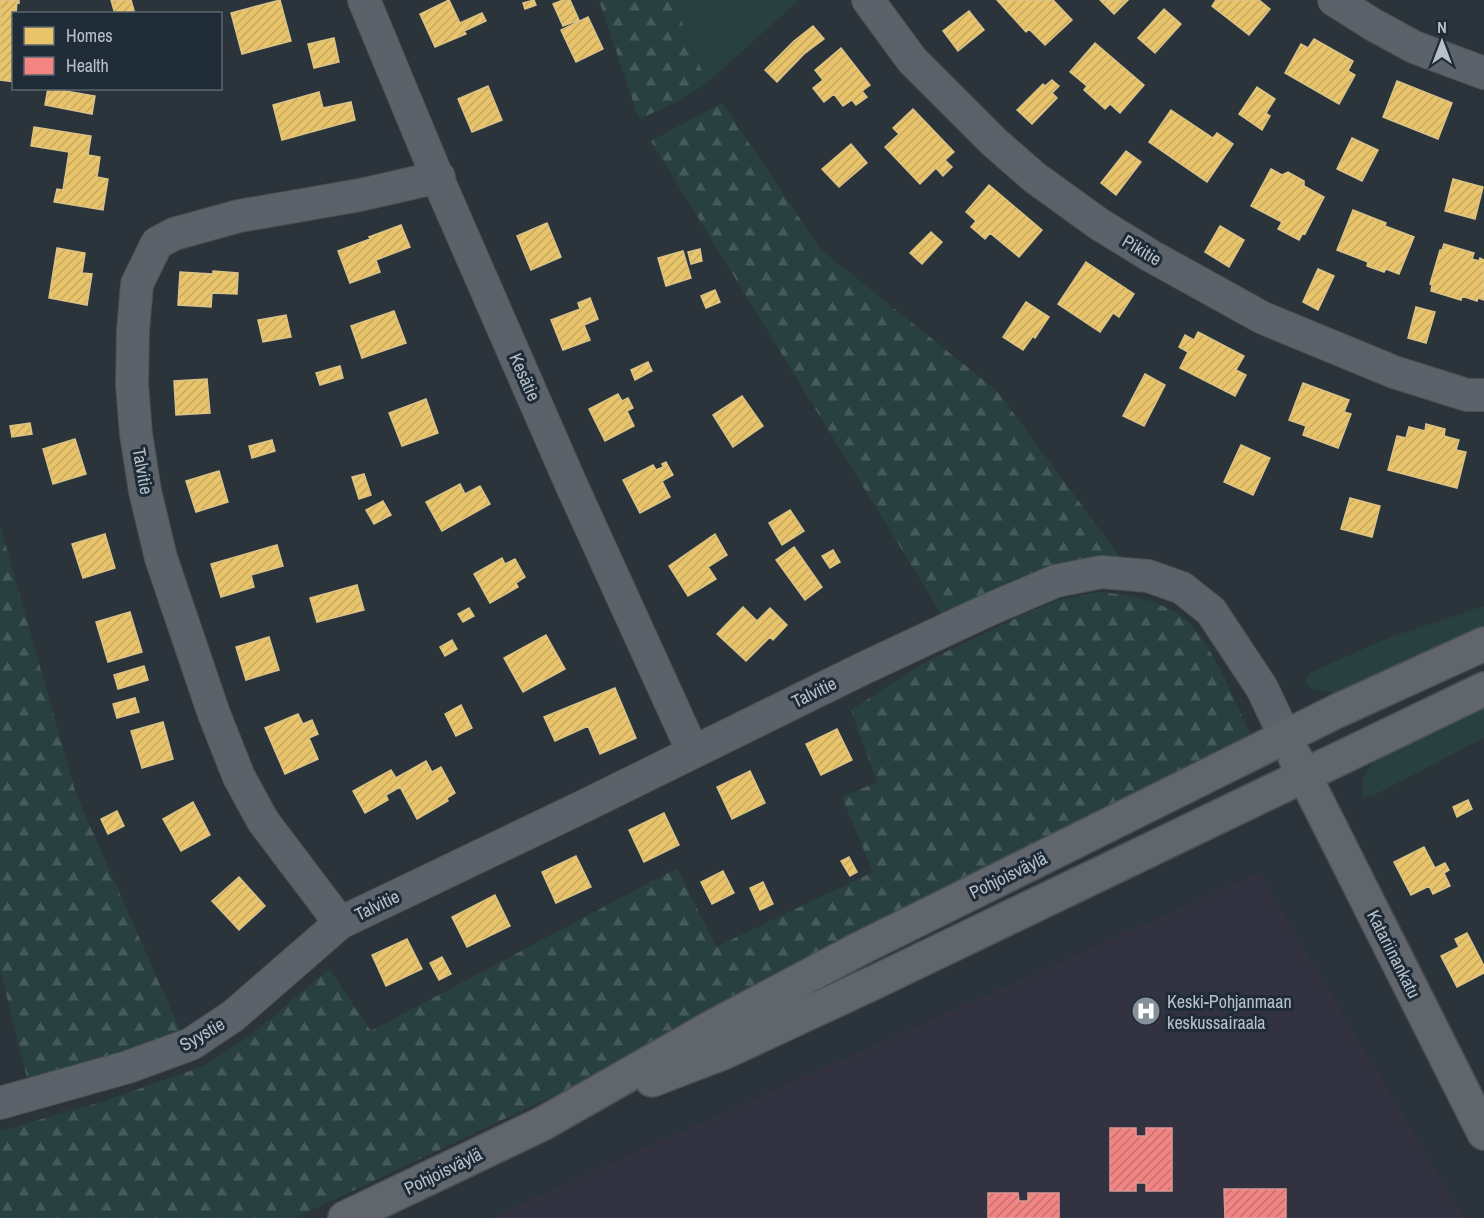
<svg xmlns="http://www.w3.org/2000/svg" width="1484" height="1218" font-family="'Archivo Narrow',sans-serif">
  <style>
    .medical { fill: #323241 }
    .grass { fill: #294041 }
    .forest { fill: url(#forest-firs) }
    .homes { fill: url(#homes-hatch); stroke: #dac387; stroke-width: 1.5 }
    .health { fill: url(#health-hatch); stroke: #e09698; stroke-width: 1.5 }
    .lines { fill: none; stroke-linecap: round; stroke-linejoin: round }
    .street-casing { stroke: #4a5055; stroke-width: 34 }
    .secondary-casing { stroke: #4a5055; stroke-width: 36 }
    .street { stroke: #5c6269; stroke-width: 32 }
    .secondary { stroke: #61666d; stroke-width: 33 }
    .labels { text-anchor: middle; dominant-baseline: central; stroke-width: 6; stroke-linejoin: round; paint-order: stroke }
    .street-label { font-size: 18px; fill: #b7c1cb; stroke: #1f2b36 }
    .poi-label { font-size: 18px; fill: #b7c1cb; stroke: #1f2b36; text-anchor: start }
  </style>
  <defs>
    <pattern id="forest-firs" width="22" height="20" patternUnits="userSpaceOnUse" patternTransform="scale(1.5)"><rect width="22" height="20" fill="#294041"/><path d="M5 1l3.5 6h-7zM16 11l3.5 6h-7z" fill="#465a5b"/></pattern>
    <pattern id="homes-hatch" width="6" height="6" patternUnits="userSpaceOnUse" patternTransform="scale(1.5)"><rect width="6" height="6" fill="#e9c46a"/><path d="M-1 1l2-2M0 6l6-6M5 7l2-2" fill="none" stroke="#c5a861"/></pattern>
    <pattern id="health-hatch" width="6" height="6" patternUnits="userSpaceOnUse" patternTransform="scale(1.5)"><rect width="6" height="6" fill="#f28482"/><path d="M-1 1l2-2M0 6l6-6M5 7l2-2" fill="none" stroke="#c37271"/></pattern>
  </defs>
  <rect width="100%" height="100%" fill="#2c343b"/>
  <path class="medical" d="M1259 873 1464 1218H492L536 1197Z"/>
  <path class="grass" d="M673 0H799L707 83Z
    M1484 606V629L1351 691C1337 692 1313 695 1305 682L1309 673 1388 638Z
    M1484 707V738L1372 796H1363C1361 788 1363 776 1368 769 1383 745 1456 719 1484 707Z"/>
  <path class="forest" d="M599 0H673L707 83 675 103 639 119Z
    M722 103 821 250 997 391 1120 557 1056 568 1002 587 942 615 651 141Z
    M0 525 76 794 182 1035 27 1078 0 969Z
    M1098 592C1127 594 1166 601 1188 622 1215 648 1235 703 1252 738L733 995 597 1075 295 1218H0V1131L101 1102 204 1066 250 1036 329 969 371 1031 677 868 716 947 873 872 842 797 877 782 851 710 925 662 1022 615 1060 600Z"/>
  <path class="homes" d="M0 0H19V3L17 2 16 13 24 14H14V82L0 80Z
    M111 0H131L135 14H115Z
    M280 0 291 41 242 54 231 13Z
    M449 0 460 23 482 13 486 21 464 31 466 34 435 47 420 14Z
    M534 0 536 5 525 9 523 3Z
    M563 0H570L579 20 563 26 553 4Z
    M997 0H1053L1072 20 1045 45 1029 29 1026 32Z
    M1100 0H1128L1114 14Z
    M1216 0H1259L1270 9 1249 35 1212 6Z
    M1164 9 1181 24 1155 53 1138 38Z
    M969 11 984 30 958 51 943 31Z
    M588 17 603 49 576 62 561 30Z
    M813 26 824 39 804 54 777 82 765 70 794 41Z
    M334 38 339 62 314 68 308 44Z
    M1314 39 1353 61 1348 71 1355 75 1339 104 1285 73 1301 44 1308 48Z
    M1095 43 1144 85 1120 113 1110 104 1105 109 1084 90 1087 86 1070 72Z
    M841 48 870 85 862 91 867 97 856 105 852 100 843 106 834 94 824 102 813 88 823 80 815 70Z
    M1052 80 1059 86 1052 93 1057 98 1032 124 1017 110 1043 84 1045 86Z
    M1397 81 1452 103 1438 139 1383 117Z
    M488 86 502 120 472 132 458 99Z
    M1257 87 1275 99 1266 113 1270 116 1262 130 1239 114Z
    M48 88 95 96 92 114 45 105Z
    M319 92 323 108 351 102 355 120 282 140 273 105Z
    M913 109 954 152 945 160 952 167 943 176 936 168 920 184 885 147 899 134 893 128Z
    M1171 110 1213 138 1217 133 1233 144 1207 182 1149 142Z
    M34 127 91 136 88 155 100 157 97 177 108 179 103 210 54 202 57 189 63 190 69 152 31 146Z
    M1352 138 1378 150 1362 181 1337 169Z
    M851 144 867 163 839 187 822 169Z
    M1126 151 1141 162 1116 195 1101 183Z
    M1271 169 1282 175 1288 172 1304 181V186L1324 197 1305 234 1303 233 1299 240 1278 229 1282 222 1251 206Z
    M1453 179 1483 187 1475 219 1445 211Z
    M989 185 1042 230 1019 257 990 233 985 239 971 227 976 221 966 212Z
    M1353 210 1386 223 1385 226 1414 237 1399 274 1386 269 1384 272 1367 266 1368 262 1337 250Z
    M547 223 561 257 531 270 517 236Z
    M401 225 410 247 376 260 380 272 350 283 338 251 370 239 369 237Z
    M1220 226 1244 240 1229 267 1205 252Z
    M931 232 942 242 922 264 910 253Z
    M1444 244 1474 253 1472 259 1479 261 1480 258 1484 260V300L1478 298 1477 301 1462 296 1461 300 1431 291 1432 285 1430 284 1440 250H1442Z
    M57 248 85 253 82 273 92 274 87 305 49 298Z
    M700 249 702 261 691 264 688 252Z
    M683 251 691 278 666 286 658 258Z
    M1086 262 1134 294 1119 317 1113 313 1100 332 1058 304Z
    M1318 269 1334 276 1318 310 1303 302Z
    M213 271 238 273 237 294 212 293 211 307 178 305 180 272 213 274Z
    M715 290 720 302 706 308 701 296Z
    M590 298 598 319 584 325 590 340 563 350 551 320 580 309 578 303Z
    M1026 302 1049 317 1035 338 1033 336 1023 350 1003 337Z
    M1416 307 1435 312 1426 343 1408 338Z
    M394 311 406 343 362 358 351 326Z
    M286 315 291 337 263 342 258 320Z
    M1198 332 1244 356 1236 370 1246 375 1235 396 1180 368 1188 352 1179 347 1185 335 1194 340Z
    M648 362 652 371 635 380 631 370Z
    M340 366 343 378 320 385 316 373Z
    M1145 374 1165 385 1144 426 1123 416Z
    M207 379 210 413 176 415 174 381Z
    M1303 383 1349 400 1344 412 1351 414 1338 448 1303 435 1306 426 1289 420Z
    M618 394 622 401 628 398 633 408 627 411 634 426 605 441 589 409Z
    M742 396 763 426 733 447 713 415Z
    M426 399 438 433 402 446 389 413Z
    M30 423 32 434 12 437 10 426Z
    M1426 424 1445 429 1444 436 1459 440 1456 450 1466 452 1457 488 1388 470 1397 436 1406 438 1409 427 1425 431Z
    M75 439 86 474 53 484 43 449Z
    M272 440 275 451 252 458 249 446Z
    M1241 445 1270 458 1253 495 1224 482Z
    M666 462 673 475 662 481 670 497 640 513 623 480 653 465 656 470 663 467 662 464Z
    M219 471 228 502 196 512 186 481Z
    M364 474 371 495 359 499 352 477Z
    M460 484 465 494 480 486 490 504 442 531 426 502Z
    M1350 498 1380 506 1372 537 1341 529Z
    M383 501 391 515 374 524 366 510Z
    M790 510 804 531 782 545 769 523Z
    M105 534 115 568 83 578 72 544Z
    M715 534 727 555 708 567 716 579 688 596 669 566Z
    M277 545 283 566 251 575 254 587 221 597 211 564Z
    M794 547 822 587 805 600 776 560Z
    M833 550 840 562 830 568 822 556Z
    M502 558 505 564 515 559 525 577 516 583 518 587 490 603 474 574Z
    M357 585 364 610 317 622 310 598Z
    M743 607 757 621 770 608 787 625 773 640 770 637 746 661 717 634Z
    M469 608 474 616 463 622 458 614Z
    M130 612 142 652 108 662 96 622Z
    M546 635 565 669 523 692 504 658Z
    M269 637 279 670 246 680 236 647Z
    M452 640 457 649 445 656 440 647Z
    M144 666 148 680 118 689 114 675Z
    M615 688 636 738 600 754 588 726 555 741 544 717Z
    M135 698 139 712 117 718 113 704Z
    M461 705 472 728 456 736 445 714Z
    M298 714 303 724 312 720 318 734 309 738 318 759 285 774 265 728Z
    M163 722 173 759 142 768 131 731Z
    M837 729 852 760 821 775 806 744Z
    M426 761 432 772 441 767 455 793 447 798 448 801 417 819 400 787 386 795 388 800 365 813 353 791 391 770 396 778Z
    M750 771 765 803 732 819 717 787Z
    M1468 800 1472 809 1457 817 1453 807Z
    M193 802 210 835 181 851 163 819Z
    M117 811 124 826 108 834 101 819Z
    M664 813 679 845 644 862 629 830Z
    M1424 847 1435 868 1445 863 1449 870 1444 873 1450 886 1433 894 1429 886 1411 895 1394 862Z
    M576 856 591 887 556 903 542 872Z
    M849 857 857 872 850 876 841 861Z
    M723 871 734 893 712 904 701 882Z
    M239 877 265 906 239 930 212 901Z
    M763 882 773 904 760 910 750 888Z
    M495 895 510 926 467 947 452 917Z
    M1467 933 1484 966V973L1457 987 1441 956 1459 947 1455 939Z
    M407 939 422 969 386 986 372 955Z
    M442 957 451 974 439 980 430 963Z"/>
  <path class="health" d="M1110 1128H1136V1136H1146V1128H1172V1191H1146V1183H1136V1191H1110Z
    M1224 1189H1286V1218H1225Z
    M988 1193H1018L1019 1201H1028V1193H1059V1218H988Z"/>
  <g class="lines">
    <g class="street-casing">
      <path id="street" d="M364 0 444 193 571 484 693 752
        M868 0 912 60 994 142 1034 177 1099 224 1151 256 1263 318 1394 372 1467 395H1484
        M1334 0 1372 24 1414 47 1484 73
        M340 923 263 821 239 777 214 714 161 558 145 491 136 434 132 384 133 331 137 284 157 243 174 234 239 216 360 195 439 177
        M0 1103 128 1067 191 1044 233 1016 340 923 582 807 862 669 988 610 1056 581 1101 572 1148 576 1182 588 1211 611 1262 688 1285 737"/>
    </g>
    <g class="secondary-casing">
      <path id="secondary" d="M1295 757 1484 1133
        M652 1080 725 1052 873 983 1484 689
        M345 1218 542 1124 714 1026 859 949 1337 711 1484 644"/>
    </g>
    <use href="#street" class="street"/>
    <use href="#secondary" class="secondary"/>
  </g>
  <defs>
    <g id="hospital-disc" transform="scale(1.5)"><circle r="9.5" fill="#869099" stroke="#1f2b36"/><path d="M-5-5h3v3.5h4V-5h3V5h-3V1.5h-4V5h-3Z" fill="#fff"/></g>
  </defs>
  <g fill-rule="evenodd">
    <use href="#hospital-disc" x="1146" y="1011"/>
  </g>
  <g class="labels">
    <g class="street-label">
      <text transform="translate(1142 250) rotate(31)">Pikitie</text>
      <text transform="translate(525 377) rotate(66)">Kesätie</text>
      <text transform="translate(143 471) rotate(80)">Talvitie</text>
      <text transform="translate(814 692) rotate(-26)">Talvitie</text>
      <text transform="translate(1008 875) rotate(-26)">Pohjoisväylä</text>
      <text transform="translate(377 905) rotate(-26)">Talvitie</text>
      <text transform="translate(1394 954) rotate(63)">Katariinankatu</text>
      <text transform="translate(202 1034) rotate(-30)">Syystie</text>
      <text transform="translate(443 1171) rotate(-26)">Pohjoisväylä</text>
    </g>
    <g class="poi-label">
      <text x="1167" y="1001">Keski-Pohjanmaan<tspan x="1167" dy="21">keskussairaala</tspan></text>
    </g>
  </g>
  <rect x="12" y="12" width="210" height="78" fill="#1f2b36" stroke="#5c6772" stroke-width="1.5"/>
  <rect x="24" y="27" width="30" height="18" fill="#e9c46a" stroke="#5c6772" stroke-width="1.5"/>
  <text x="66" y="42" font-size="18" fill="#b7c1cb">Homes</text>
  <rect x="24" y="57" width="30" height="18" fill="#f28482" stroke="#5c6772" stroke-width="1.5"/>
  <text x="66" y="72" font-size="18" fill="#b7c1cb">Health</text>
  <g transform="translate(1442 42)" stroke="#1f2b36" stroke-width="4.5" paint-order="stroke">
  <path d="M0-4.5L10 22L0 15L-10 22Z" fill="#b7c1cb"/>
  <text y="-9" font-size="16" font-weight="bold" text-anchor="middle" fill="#b7c1cb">N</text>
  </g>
</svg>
